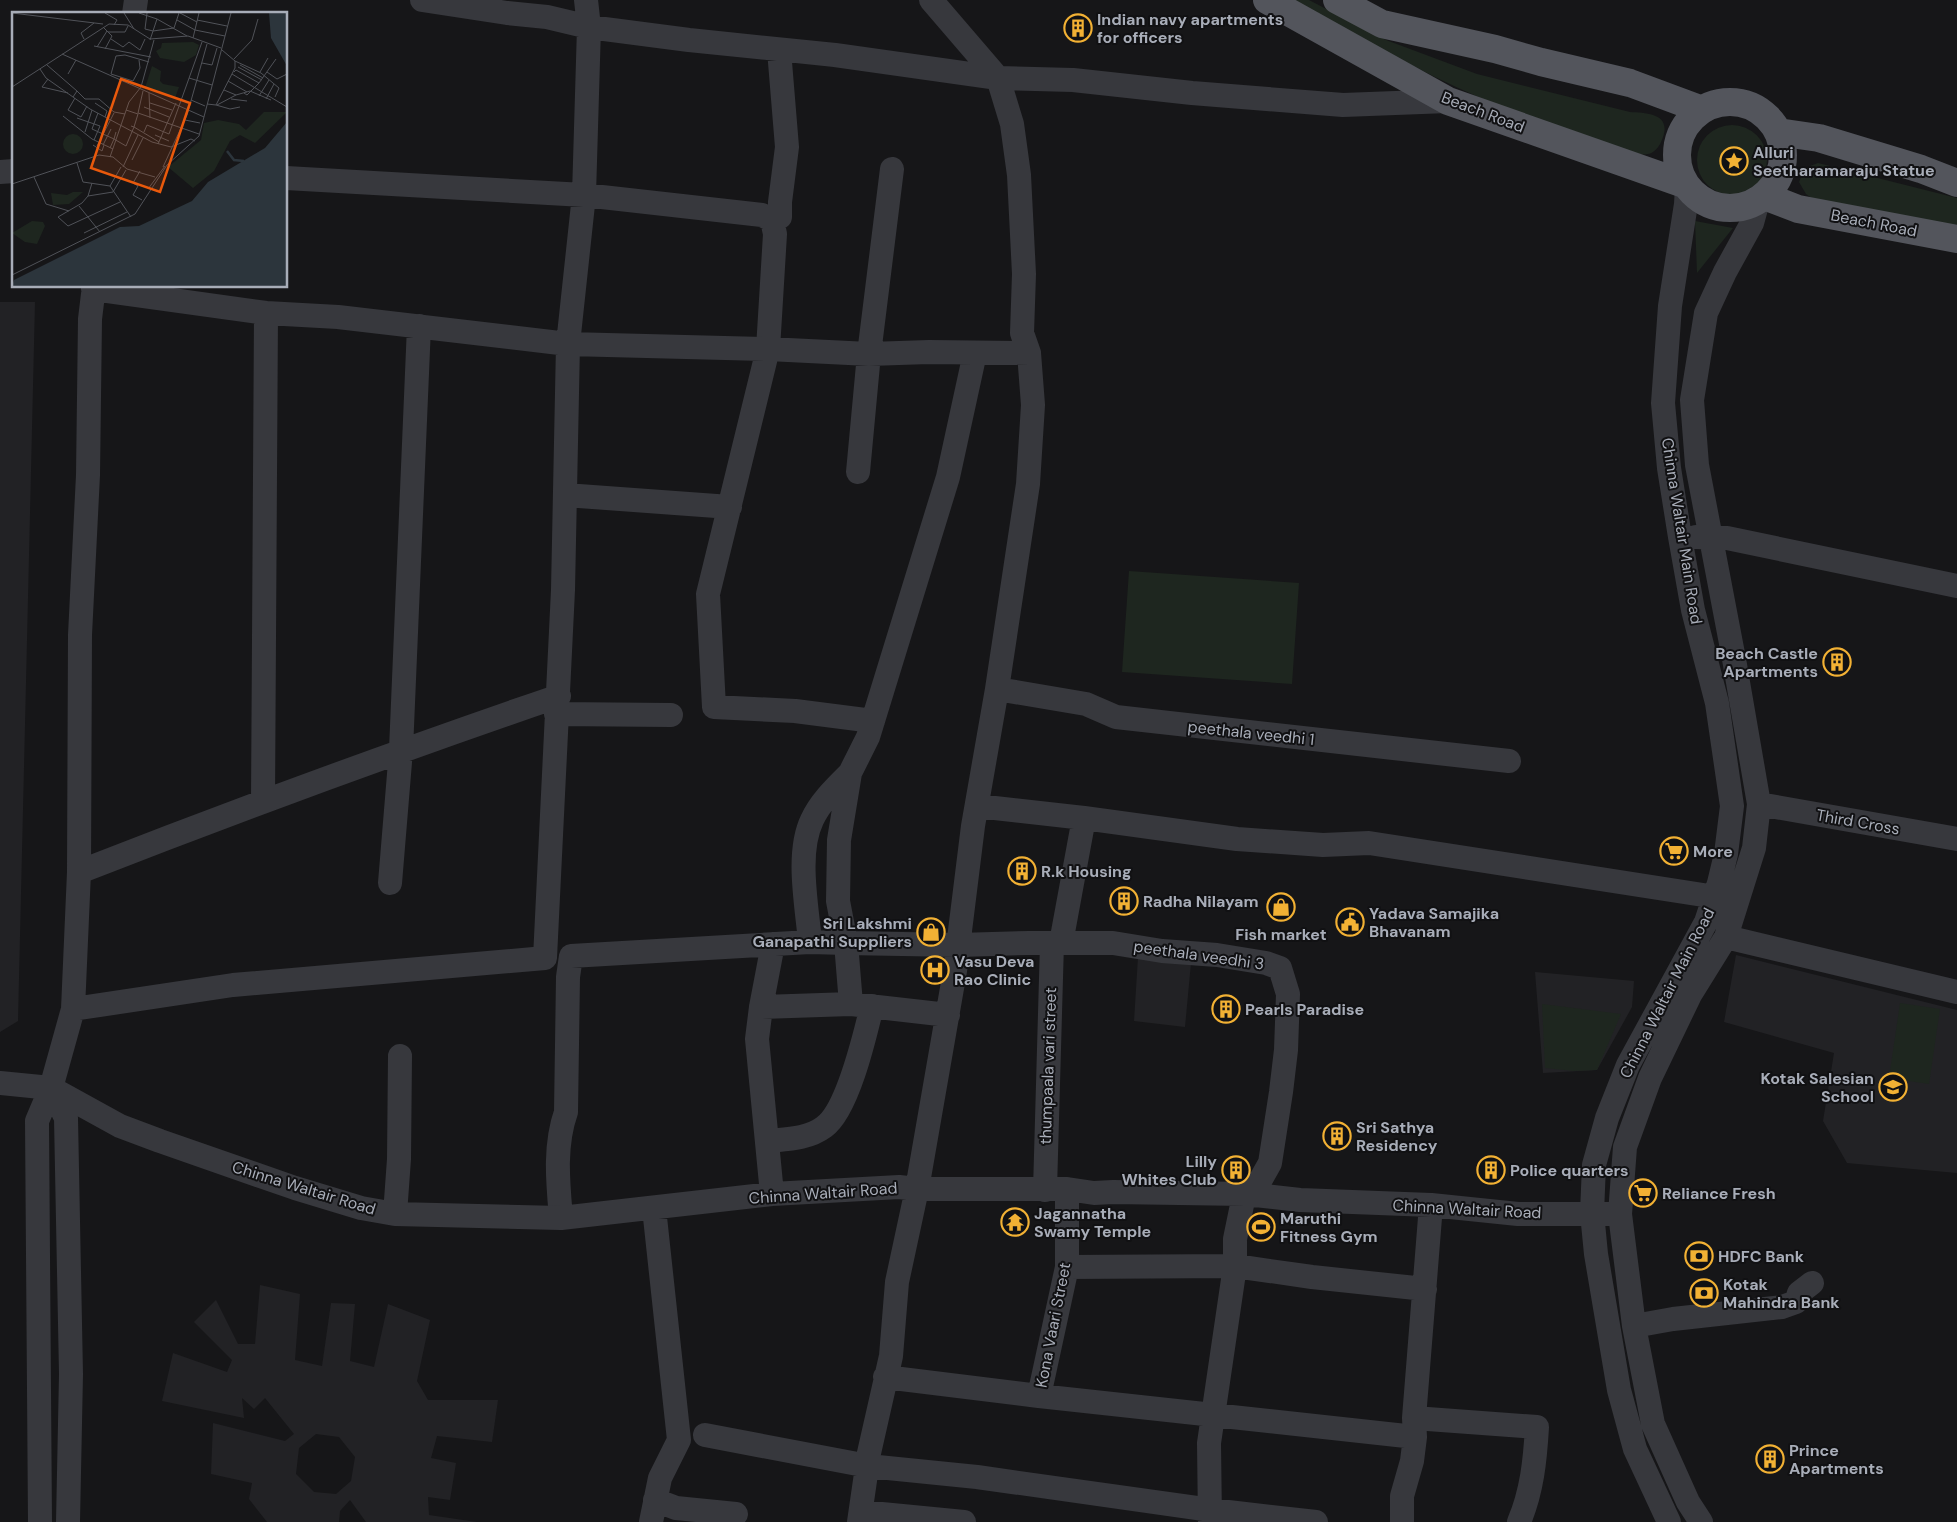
<svg xmlns="http://www.w3.org/2000/svg" width="1957" height="1522" font-family="'DM Sans',sans-serif">
  <style>
    .built { fill: #222225; fill-rule: evenodd }
    .green { fill: #1e261f }
    .lines { fill: none; stroke-linecap: round; stroke-linejoin: round }
    .minor { stroke: #37383d; stroke-width: 24 }
    .major { stroke: #53555c; stroke-width: 28 }
    .labels { text-anchor: middle; dominant-baseline: central; stroke-width: 4; stroke-linejoin: round; paint-order: stroke }
    .poi-label { font-size: 16px; font-weight: bold; fill: #a8adb8; stroke: #111113; text-anchor: start }
    .street-label { font-size: 16px; fill: #a8adb8; stroke: #111113 }
    .inset-river { fill: none; stroke: #2c353c; stroke-width: 2.5 }
    .inset-road { fill: none; stroke: #505258; stroke-width: 1 }
    .view { fill: #e8590c; fill-opacity: 0.15; stroke: #e8590c; stroke-width: 2.5 }
    .inset-edge { fill: none; stroke: #a8adb8; stroke-width: 2.5 }
  </style>
  <rect width="100%" height="100%" fill="#161618"/>
  <path class="built" d="M0 302H35L18 1021 0 1032Z
    M1736 955 1957 1010V1173L1847 1163 1823 1121 1834 1053 1724 1022Z
    M1138 957 1191 963 1185 1027 1134 1021Z
    M1535 972 1634 981 1632 1007 1597 1070 1543 1073Z
    M260 1285 300 1294 295 1360 322 1366 331 1303 355 1304 350 1361 374 1367 388 1304 430 1320 417 1381 428 1400H498L492 1442 437 1436 431 1458 456 1463 450 1500 428 1497 429 1515 477 1522H366L350 1500 340 1511 339 1522H267L249 1499 252 1483 211 1474 213 1423 285 1441 294 1434 265 1398 254 1409 242 1398 244 1418 162 1401 173 1353 227 1372 232 1360 194 1322 216 1300 238 1344H255ZM316 1434 339 1437 355 1457 351 1481 336 1494 314 1492 296 1474 299 1448Z"/>
  <path class="green" d="M1291 0H1309L1386 40 1477 74 1630 112C1649 113 1674 114 1661 142 1659 147 1654 153 1648 154 1636 157 1599 142 1586 137 1552 125 1516 114 1483 99 1417 71 1354 34 1291 0Z
    M1697 160a35 35 0 1 1 70 0a35 35 0 1 1-70 0Z
    M1818 163 1957 198V226L1814 200 1806 194 1799 182 1805 168Z
    M1695 221 1733 228 1697 273Z
    M1129 571 1299 583 1292 684 1122 672Z
    M1900 1003 1940 1009 1929 1084 1889 1078Z
    M1542 1004 1621 1014 1597 1070 1574 1071 1545 1068Z"/>
  <g class="lines">
    <path class="minor" d="M422 0 507 13 547 17 589 27 689 40 835 55 998 78 1073 80 1192 93 1343 105 1448 101
      M134 14 136 0
      M779 50 787 147 780 202V217
      M0 172 14 171
      M286 178 584 195 762 215 772 220 775 234 768 349 708 594 714 707 795 711 873 721
      M93 289 266 313 338 317 568 344 768 349 869 354 929 352 1029 353
      M858 472 869 354 892 169
      M565 495 730 507
      M1696 537 1727 538 1957 586
      M997 689 1086 704 1116 717 1509 761
      M556 714 671 715
      M263 801 266 313
      M1759 804 1957 839
      M977 806 1084 818 1237 839 1323 845 1369 843 1716 897
      M79 872C238 810 398 751 559 696
      M390 883 401 750 419 326
      M1726 937 1957 992
      M810 942C807 906 796 853 812 820 820 802 836 787 850 773
      M1061 943 1084 818
      M851 1004 846 943 958 945 1029 943H1113L1162 951 1217 955 1266 963 1280 968 1288 994 1286 1050 1281 1092 1270 1163 1261 1179 1246 1194 1242 1205 1235 1239V1266L1067 1267
      M761 1007 851 1004 948 1015
      M73 1009 233 985 545 958 563 590 568 344 584 195 589 27 586 0
      M0 1083 51 1088 120 1126 160 1141 295 1188 361 1208 395 1214 561 1218 772 1194 899 1187 917 1189H1067L1094 1193 1113 1192 1246 1194 1300 1200 1431 1205 1518 1214H1620
      M51 1088 66 1118 71 1374 68 1522
      M768 1141C787 1139 808 1139 824 1127 848 1110 865 1035 872 1006
      M1045 1190 1052 943
      M772 1194 757 1039 761 1007 773 944
      M395 1214 399 1159 400 1056
      M561 1218C558 1183 554 1146 566 1112L568 977 571 956 810 942 846 943 838 901 839 840 850 773 868 737 948 477 975 353
      M1634 1326 1673 1319 1782 1307 1796 1302 1799 1293 1812 1283
      M885 1377 1039 1396 1067 1267V1189
      M1039 1396 1415 1437
      M1414 1418 1537 1427C1535 1461 1532 1491 1519 1522
      M705 1435 868 1466 977 1477 1211 1510 1316 1522
      M655 1500 676 1508 736 1514
      M861 1512 964 1522
      M40 1522 37 1121 51 1088 73 1009 79 872 80 635 88 475 90 319 94 286
      M651 1522 660 1478 679 1440 654 1208
      M859 1522 869 1453 891 1356 897 1282 917 1189 955 971 973 826 997 689 1028 484 1033 405 1029 353 1022 333 1024 274 1019 175 1012 124 998 78 931 0
      M1210 1522 1209 1443 1235 1266 1312 1277 1425 1289
      M1402 1522V1496L1412 1461 1415 1437 1414 1418 1431 1205
      M1669 1522 1635 1449 1619 1390 1596 1254 1592 1213 1594 1165 1607 1118 1628 1065 1706 922 1719 883 1726 854 1732 806 1717 703 1693 610 1680 537 1669 468 1663 403 1670 306 1686 204 1687 187
      M1701 1522 1688 1502 1653 1424 1634 1326 1620 1214 1625 1147 1650 1078 1690 995 1726 937 1754 848 1759 804 1734 659 1697 465 1692 400 1706 313 1725 272 1752 223 1758 201"/>
    <path class="major" d="M1267 0 1448 101 1684 184
      M1337 0 1382 24 1495 49 1541 62 1630 83 1700 109
      M1677 155a53 53 0 1 1 106 0a53 53 0 1 1-106 0Z
      M1778 132 1819 138 1921 169 1957 183
      M1764 196 1798 209 1957 239"/>
  </g>
  <defs>
    <g id="building-ring" transform="scale(1.4375)"><circle r="9.5" fill="#111113" stroke="#f2b134" stroke-width="1.5"/><path d="M-4-6H4V6H1V3H-1V6H-4ZM-2.5-4.3h1.7v1.8h-1.7ZM.8-4.3h1.7v1.8H.8ZM-2.5-1h1.7V.8h-1.7ZM.8-1h1.7V.8H.8Z" fill="#f2b134"/></g>
    <g id="sight-ring" transform="scale(1.4375)"><circle r="9.5" fill="#111113" stroke="#f2b134" stroke-width="1.5"/><path d="M0-6L1.8-2.2L6-1.7L2.9 1.2L3.7 5.4L0 3.3L-3.7 5.4L-2.9 1.2L-6-1.7L-1.8-2.2Z" fill="#f2b134"/></g>
    <g id="supermarket-ring" transform="scale(1.4375)"><circle r="9.5" fill="#111113" stroke="#f2b134" stroke-width="1.5"/><path d="M-6-5.5h2.5l.6 2H6L4.5 2H-2.5L-4.4-4H-6ZM-1.5 3.2a1.3 1.3 0 1 0 .1 0ZM3 3.2a1.3 1.3 0 1 0 .1 0Z" fill="#f2b134"/></g>
    <g id="shop-ring" transform="scale(1.4375)"><circle r="9.5" fill="#111113" stroke="#f2b134" stroke-width="1.5"/><path d="M-5-2.5h2.3a2.7 3.5 0 0 1 5.4 0H5L5.5 6h-11ZM-1.5-2.5h3a1.5 2.3 0 0 0-3 0Z" fill="#f2b134"/></g>
    <g id="civic-ring" transform="scale(1.4375)"><circle r="9.5" fill="#111113" stroke="#f2b134" stroke-width="1.5"/><path d="M-.6-6.5H3V-4.5H.6V-3L4-1V1h2V6H-6V1h2V-1L-.6-3ZM-1.2 2.5V6h2.4V2.5Z" fill="#f2b134"/></g>
    <g id="hospital-ring" transform="scale(1.4375)"><circle r="9.5" fill="#111113" stroke="#f2b134" stroke-width="1.5"/><path d="M-5-5h3v3.5h4V-5h3V5h-3V1.5h-4V5h-3Z" fill="#f2b134"/></g>
    <g id="school-ring" transform="scale(1.4375)"><circle r="9.5" fill="#111113" stroke="#f2b134" stroke-width="1.5"/><path d="M0-5L7-2L0 1L-7-2ZM-4 1L0 2.5L4 1V4Q0 6-4 4Z" fill="#f2b134"/></g>
    <g id="temple-ring" transform="scale(1.4375)"><circle r="9.5" fill="#111113" stroke="#f2b134" stroke-width="1.5"/><path d="M0-6L5-2H3V0L6.5 2.5H4V6H1.5V3h-3V6H-4V2.5H-6.5L-3 0V-2H-5Z" fill="#f2b134"/></g>
    <g id="stadium-ring" transform="scale(1.4375)"><circle r="9.5" fill="#111113" stroke="#f2b134" stroke-width="1.5"/><path d="M0-5a6.5 5 0 1 0 0 10a6.5 5 0 1 0 0-10ZM-3.5-1.8h7v3.6h-7Z" fill="#f2b134"/></g>
    <g id="bank-ring" transform="scale(1.4375)"><circle r="9.5" fill="#111113" stroke="#f2b134" stroke-width="1.5"/><path d="M-6-4H6V4H-6ZM0-2.3a2.3 2.3 0 1 0 0 4.6a2.3 2.3 0 1 0 0-4.6Z" fill="#f2b134"/></g>
  </defs>
  <g fill-rule="evenodd">
    <use href="#building-ring" x="1078" y="28"/>
    <use href="#sight-ring" x="1734" y="161"/>
    <use href="#building-ring" x="1837" y="662"/>
    <use href="#supermarket-ring" x="1674" y="851"/>
    <use href="#building-ring" x="1022" y="871"/>
    <use href="#building-ring" x="1124" y="901"/>
    <use href="#shop-ring" x="1281" y="907"/>
    <use href="#civic-ring" x="1350" y="922"/>
    <use href="#shop-ring" x="931" y="932"/>
    <use href="#hospital-ring" x="935" y="970"/>
    <use href="#building-ring" x="1226" y="1009"/>
    <use href="#school-ring" x="1893" y="1087"/>
    <use href="#building-ring" x="1337" y="1136"/>
    <use href="#building-ring" x="1236" y="1170"/>
    <use href="#building-ring" x="1491" y="1170"/>
    <use href="#supermarket-ring" x="1643" y="1193"/>
    <use href="#temple-ring" x="1015" y="1222"/>
    <use href="#stadium-ring" x="1261" y="1227"/>
    <use href="#bank-ring" x="1699" y="1256"/>
    <use href="#bank-ring" x="1704" y="1293"/>
    <use href="#building-ring" x="1770" y="1459"/>
  </g>
  <g class="labels">
    <g class="poi-label">
      <text x="1097" y="19">Indian navy apartments<tspan x="1097" dy="18">for officers</tspan></text>
      <text x="1753" y="152">Alluri<tspan x="1753" dy="18">Seetharamaraju Statue</tspan></text>
      <text x="1818" y="653" text-anchor="end">Beach Castle<tspan x="1818" dy="18">Apartments</tspan></text>
      <text x="1693" y="851">More</text>
      <text x="1041" y="871">R.k Housing</text>
      <text x="1143" y="901">Radha Nilayam</text>
      <text x="1369" y="913">Yadava Samajika<tspan x="1369" dy="18">Bhavanam</tspan></text>
      <text x="912" y="923" text-anchor="end">Sri Lakshmi<tspan x="912" dy="18">Ganapathi Suppliers</tspan></text>
      <text x="1281" y="934" text-anchor="middle">Fish market</text>
      <text x="954" y="961">Vasu Deva<tspan x="954" dy="18">Rao Clinic</tspan></text>
      <text x="1245" y="1009">Pearls Paradise</text>
      <text x="1874" y="1078" text-anchor="end">Kotak Salesian<tspan x="1874" dy="18">School</tspan></text>
      <text x="1356" y="1127">Sri Sathya<tspan x="1356" dy="18">Residency</tspan></text>
      <text x="1217" y="1161" text-anchor="end">Lilly<tspan x="1217" dy="18">Whites Club</tspan></text>
      <text x="1510" y="1170">Police quarters</text>
      <text x="1662" y="1193">Reliance Fresh</text>
      <text x="1034" y="1213">Jagannatha<tspan x="1034" dy="18">Swamy Temple</tspan></text>
      <text x="1280" y="1218">Maruthi<tspan x="1280" dy="18">Fitness Gym</tspan></text>
      <text x="1718" y="1256">HDFC Bank</text>
      <text x="1723" y="1284">Kotak<tspan x="1723" dy="18">Mahindra Bank</tspan></text>
      <text x="1789" y="1450">Prince<tspan x="1789" dy="18">Apartments</tspan></text>
    </g>
    <g class="street-label">
      <text transform="translate(1483 112) rotate(21)">Beach Road</text>
      <text transform="translate(1874 223) rotate(11)">Beach Road</text>
      <text transform="translate(1682 531) rotate(81)">Chinna Waltair Main Road</text>
      <text transform="translate(1251 733) rotate(6)">peethala veedhi 1</text>
      <text transform="translate(1858 822) rotate(10)">Third Cross</text>
      <text transform="translate(1199 955) rotate(8)">peethala veedhi 3</text>
      <text transform="translate(1667 993) rotate(-63)">Chinna Waltair Main Road</text>
      <text transform="translate(1048 1066) rotate(-88)">thumpaala vari street</text>
      <text transform="translate(304 1188) rotate(17)">Chinna Waltair Road</text>
      <text transform="translate(823 1193) rotate(-4)">Chinna Waltair Road</text>
      <text transform="translate(1467 1209) rotate(3)">Chinna Waltair Road</text>
      <text transform="translate(1053 1325) rotate(-79)">Kona Vaari Street</text>
    </g>
  </g>
  <g transform="translate(12 12)">
    <rect width="275" height="275" fill="#161618"/>
    <path d="M181 30 187 33 184 43 172 50 148 46 144 39 149 36 150 31ZM140 54 149 59 148 69 151 72 167 75 163 86 133 76ZM252 100H275L243 131 228 123 218 129 202 159 181 176 156 155 189 128 192 111 206 108 227 112 234 118ZM51 132a10 10 0 1 1 20 0a10 10 0 1 1-20 0ZM61 180H71L57 192 41 193 39 181 55 183ZM20 209 31 210 33 214 25 232 13 230 0 221Z" fill="#1e261f"/>
    <path d="M257 1H275V54L259 26ZM275 110V274H0L2 268 108 215 127 214 180 189 196 170 253 136Z" fill="#2c353c"/>
    <path class="inset-river" d="M215 139 222 148 232 149"/>
    <path class="inset-road" d="M0 1 91 12M93 1 105 8 102 13M112 1 122 17M127 1 145 7 138 28M135 1 133 17 141 19 162 16 167 1M168 1 185 10M145 7 175 24M165 8 183 18 213 24M185 8 215 14M91 15 100 24 93 37M96 20H113L116 14M181 26 187 1M72 27 69 21 82 11M99 27 111 35 117 30 128 38 133 27M82 34 139 45M85 35 95 19M50 42 192 105M222 47 240 28 246 7M127 48 128 56 121 69 99 62 104 44 113 43 137 50M223 49 249 61 267 76 263 85M190 51 200 53 205 36M35 53 65 79 61 85M228 53 251 66M226 55 250 68M28 57 34 66 78 97 140 130 159 135 179 127 183 129M222 60 224 58 247 71M248 60 256 46M255 60 265 67 275 62M56 62 64 48M220 62 275 95M177 66 200 73M36 67 30 75 56 81M216 69 235 80M0 75 97 12 116 13 138 27 176 24 209 36M65 79 73 87H87L102 100 113 102M131 79 126 101 187 122M137 81 138 106M232 81 235 83 247 71 264 47M224 83 238 79 259 88M247 84 257 68M63 86 56 98 69 105 75 94M219 87 235 89M254 87 262 72M179 88 193 94M83 91 95 99 93 105M138 91 160 98M195 92 204 93 223 56V49L210 38M204 93 218 97 228 95M205 93 224 83 212 78M132 95 157 105M114 98 126 102 122 115 147 130M86 101 80 117 102 127 98 136M51 104 80 127 101 137M65 106 88 114 82 128M173 108 188 111M73 120 80 98M104 120 102 127 114 134 122 115 119 114M132 120 135 113 157 122 190 30M143 123 157 129M146 132 164 91M81 133 90 139 92 133M91 133 99 117M85 134 102 101M98 145 117 90 129 75 142 28M120 148 131 126M65 151 71 170 98 174 119 205M111 155 126 123M151 155 175 103 195 32M128 159 121 171 126 174 121 183 130 188M22 165 34 192 57 199M80 171 76 184 70 191 46 205 56 214 108 190M0 172 87 143 101 145 115 157 143 165M98 174 109 155M136 177 153 154M76 184 101 180 114 158M67 194 88 220M72 221 115 200M0 263 123 202 155 153 187 124 219 1"/>
    <path class="view" d="M109 67 178 91 148 180 79 156Z"/>
    <rect width="275" height="275" class="inset-edge"/>
  </g>
</svg>
